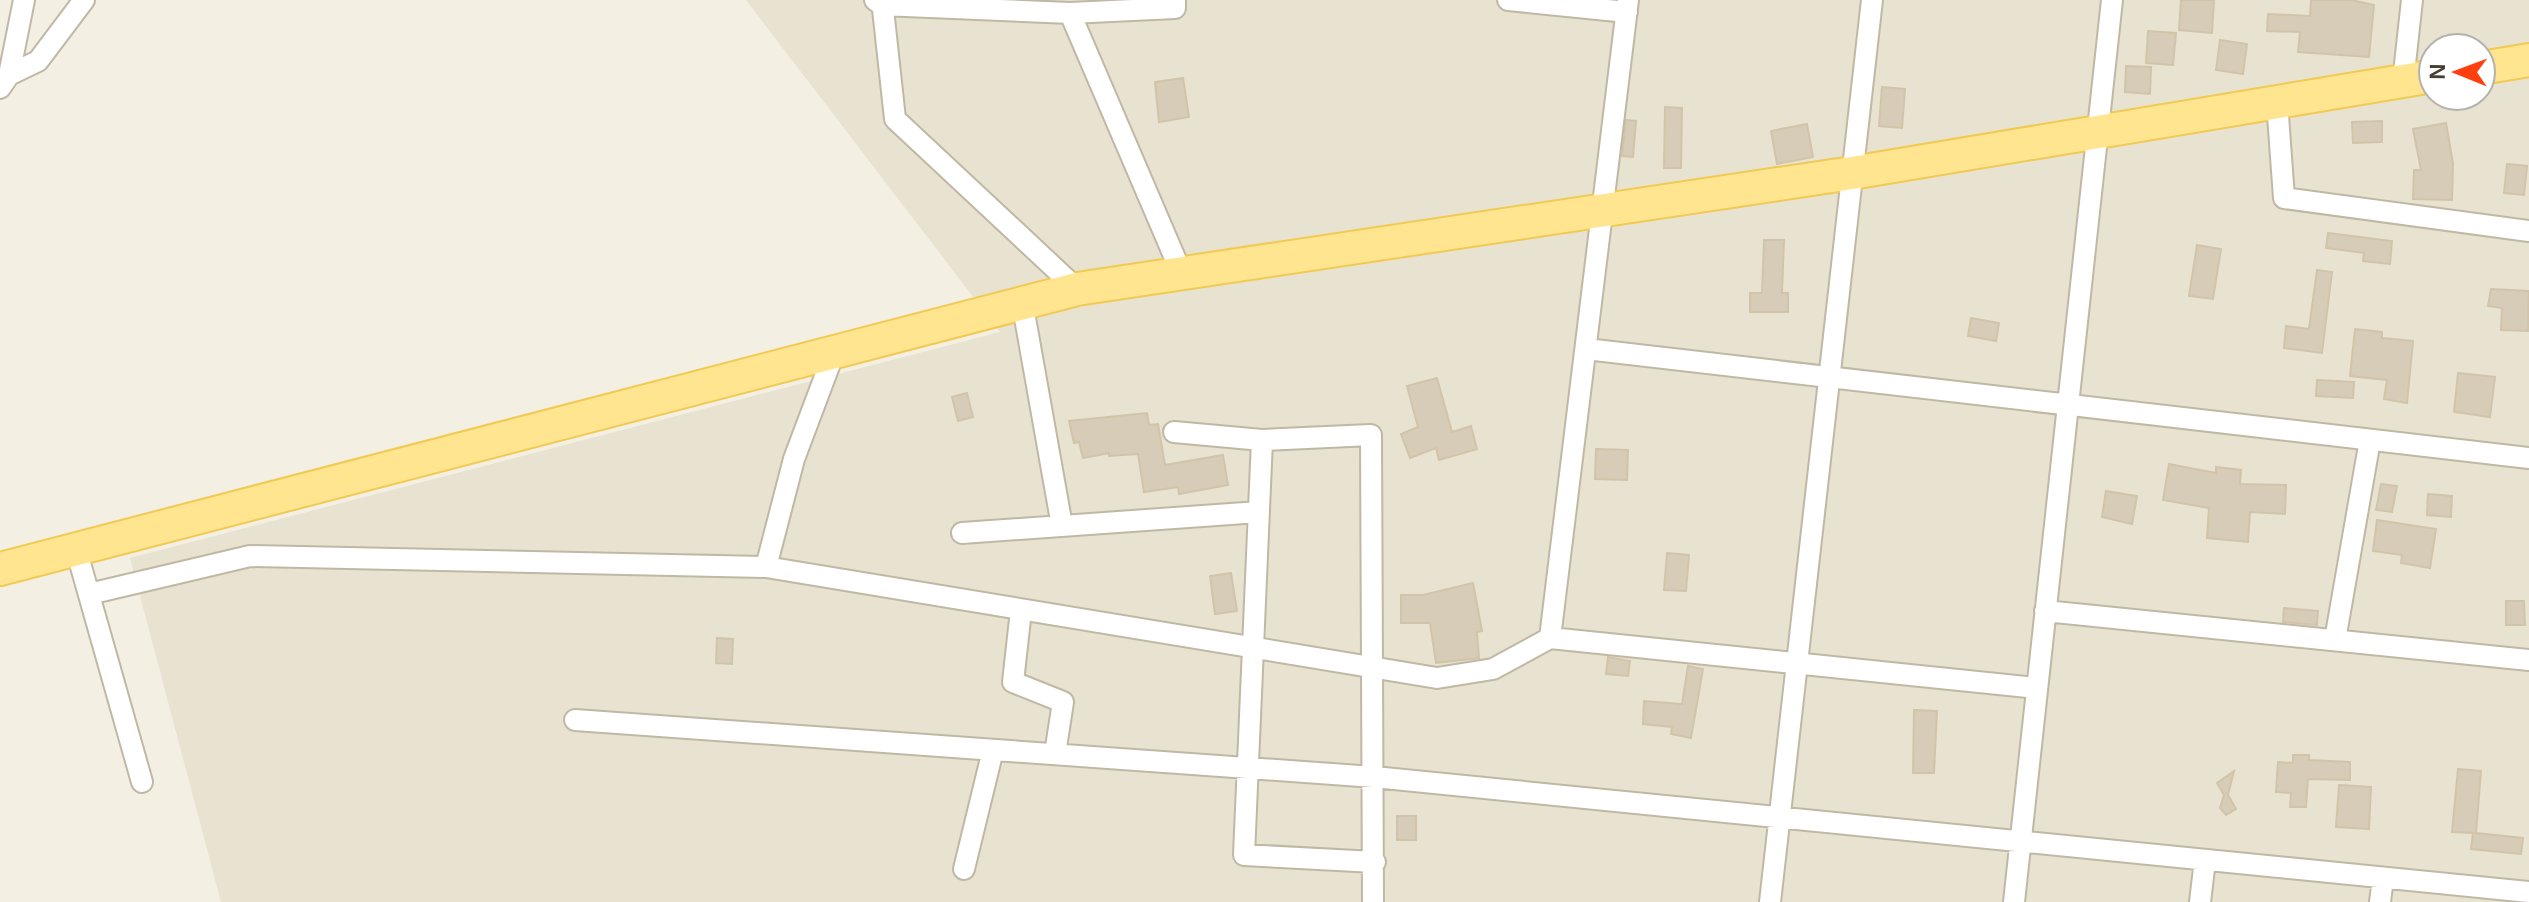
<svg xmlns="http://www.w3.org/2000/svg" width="2529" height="902" font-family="Arial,sans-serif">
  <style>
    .residential { fill: #e8e2d0; fill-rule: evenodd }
    .building { fill: #d6ccb7; stroke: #d2c4a9; stroke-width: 2 }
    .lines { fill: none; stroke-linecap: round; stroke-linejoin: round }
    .minor-casing { stroke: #c0b8a4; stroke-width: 24 }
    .primary-casing { stroke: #f1ca54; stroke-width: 36 }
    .minor { stroke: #fff; stroke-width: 20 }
    .primary { stroke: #ffe590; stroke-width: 32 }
  </style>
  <rect width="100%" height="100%" fill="#f3efe3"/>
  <path class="residential" d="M746 0H2529V902H221L130 558 1000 332ZM2433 48H2481V96H2433Z"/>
  <path class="building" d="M2181 0H2214L2212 33 2179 30Z
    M2311 0H2351L2374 5 2369 57 2298 52 2300 32 2267 31 2268 14 2310 16Z
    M2148 31 2176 33 2173 65 2146 63Z
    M2220 40 2247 44 2243 74 2216 70Z
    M2126 66 2151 67 2150 94 2125 92Z
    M1183 78 1189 117 1159 122 1155 82Z
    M1882 87 1905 89 1902 128 1879 126Z
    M1665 107 1682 108 1681 168H1664Z
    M1626 120 1636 121 1633 157 1622 156Z
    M2382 121V142L2353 143 2352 122Z
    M2446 123 2453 163 2452 200 2413 199 2414 170H2421L2413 129Z
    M1807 124 1813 157 1777 164 1771 131Z
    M2507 164 2527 166 2524 195 2504 193Z
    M2328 233 2392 241 2390 264 2363 261 2364 253 2326 248Z
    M1764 240H1784L1782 293H1788V312H1750V293H1762Z
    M2197 245 2221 249 2213 299 2189 296Z
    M2317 270 2332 272 2322 353 2284 348 2286 326 2309 329Z
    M2491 289 2529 291 2528 331 2501 330 2502 308 2488 306Z
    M1971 318 1999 323 1996 341 1968 336Z
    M2355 329 2382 332V338L2413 341 2407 403 2384 399 2387 380 2350 376Z
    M2458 373 2495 377 2490 417 2454 412Z
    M1437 378 1452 432 1471 426 1477 449 1439 460 1436 448 1410 458 1401 434 1418 427 1407 386Z
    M2317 380 2354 382 2353 398 2316 396Z
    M967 393 973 417 958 421 952 397Z
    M1147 413 1149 425 1158 424 1165 465 1223 455 1228 485 1179 494 1178 487 1144 492 1138 454 1109 456V453L1083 458 1079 442 1074 443 1069 421Z
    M1596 449 1628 450 1627 480 1595 479Z
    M2169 464 2216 473V467L2241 470 2240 484 2286 485 2285 514 2250 512 2248 542 2207 538 2209 508 2163 500Z
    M2381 484 2397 486 2392 512 2376 510Z
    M2106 491 2137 496 2132 524 2102 517Z
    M2428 494 2452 496 2451 517 2427 515Z
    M2377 520 2436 529 2430 568 2401 563 2402 555 2373 551Z
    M1667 553 1689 555 1686 591 1664 590Z
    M1231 573 1237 611 1215 614 1210 576Z
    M1473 583 1482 631 1477 632 1479 658 1436 663 1430 623H1401V595H1423Z
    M2506 601H2524L2525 625H2506Z
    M2284 608 2318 611 2317 625 2283 622Z
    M717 638 733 639 732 664 716 663Z
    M1608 657 1630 661 1628 676 1606 674Z
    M1688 666 1703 669 1691 738 1671 734 1672 727 1643 724 1644 701 1682 704Z
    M1914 710 1937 711 1934 773H1913Z
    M2293 755H2309V760L2350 762V780L2308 779 2306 807H2290L2291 793 2276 792 2278 762 2293 763Z
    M2458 769 2481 771 2476 833 2523 838 2521 854 2471 849 2473 833 2452 832Z
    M2234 771 2228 795 2236 809 2226 815 2220 808 2224 795 2217 783Z
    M2339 785 2371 787 2369 829 2336 827Z
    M1397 816H1416V840H1397Z"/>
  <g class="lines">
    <g class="minor-casing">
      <path id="minor" d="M875 0 882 5 1070 13 1175 8V0
        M882 0 895 119 1077 289
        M1508 0 1627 12
        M1070 13 1181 272
        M9 75 38 61 84 0
        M2403 82 2412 0
        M0 88 9 75 24 0
        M2277 102 2284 198 2529 231
        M1022 301 1062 526
        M1586 349 2529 458
        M1174 432 1262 440 1371 435 1373 902
        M1262 440 1244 855 1375 862
        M962 533 1259 512
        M76 549 142 782
        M766 567 794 459 835 350
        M89 594 250 556 766 567 1437 678 1493 669 1550 638 2037 688
        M1021 610 1013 682 1063 702 1055 754
        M2045 611 2529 660
        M1550 638 1628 0
        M2335 640 2370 440
        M575 720 1374 777 2529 892
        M964 869 993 750
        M1770 902 1872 0
        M2014 902 2112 0
        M2200 902 2205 860
        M2380 902 2383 878"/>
    </g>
    <g class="primary-casing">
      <path id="primary" d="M2481 68 2529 60
        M0 569 1077 289 1852 173 2433 76"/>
    </g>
    <use href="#minor" class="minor"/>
    <use href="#primary" class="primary"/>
  </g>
  <g transform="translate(2457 72) rotate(271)"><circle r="38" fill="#ffffff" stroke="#b5b2ad" stroke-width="2"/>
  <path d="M0-6L14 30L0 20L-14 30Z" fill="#ff3f0e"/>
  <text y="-12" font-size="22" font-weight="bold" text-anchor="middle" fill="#463f32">N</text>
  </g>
</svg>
